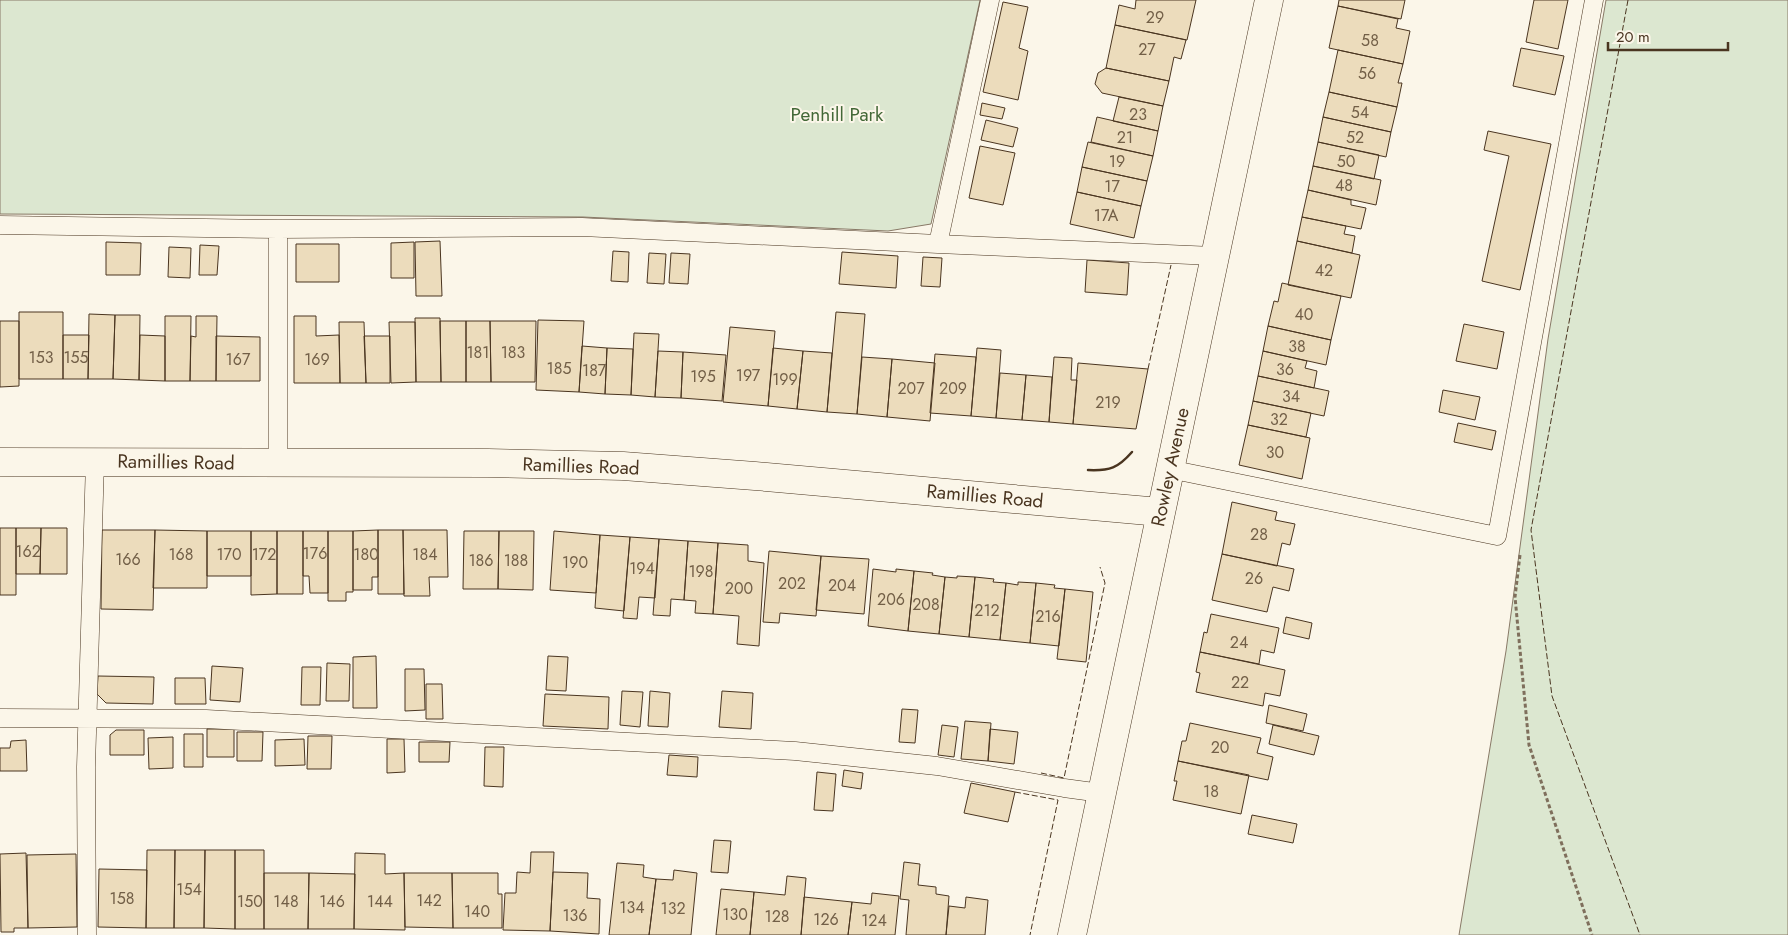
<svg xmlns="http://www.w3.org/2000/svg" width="1788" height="935" font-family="Jost,sans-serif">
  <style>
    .green { fill: #dce7d0; stroke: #887966 }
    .building { fill: #ecdcbc; stroke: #4a3520 }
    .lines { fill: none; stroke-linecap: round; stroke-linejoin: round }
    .service-casing { stroke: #4a3520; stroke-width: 19 }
    .minor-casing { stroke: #4a3520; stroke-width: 29 }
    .path { stroke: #7f6f5c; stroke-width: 3; stroke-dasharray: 4 2.5; stroke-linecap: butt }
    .service { stroke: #fbf6e9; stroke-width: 18 }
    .minor { stroke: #fbf6e9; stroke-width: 28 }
    .fence { stroke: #4a3520; stroke-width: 1; stroke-dasharray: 6 2.5; stroke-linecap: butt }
    .wall { stroke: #4a3520; stroke-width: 2.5 }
    .labels { text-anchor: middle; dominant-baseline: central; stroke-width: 4; stroke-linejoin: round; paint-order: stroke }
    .number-label { font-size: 16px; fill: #725f47 }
    .park-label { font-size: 19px; fill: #436837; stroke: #fbf6e9 }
    .street-label { font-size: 19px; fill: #4a3520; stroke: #fbf6e9 }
  </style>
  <rect width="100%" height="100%" fill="#fbf6e9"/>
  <path class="green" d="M0 0H980L931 224 888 231 583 217 0 214Z
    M1606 0H1788V935H1459L1506 651 1548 339Z"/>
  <path class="building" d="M1136 0H1196L1187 40 1115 25 1119 5 1135 9Z
    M1339 0H1405L1401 19 1338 6Z
    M1534 0H1568L1558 49 1526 42Z
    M1003 2 1028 7 1019 48 1028 51 1018 100 983 92Z
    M1338 6 1398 19 1396 28 1410 31 1403 64 1329 48Z
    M1115 25 1186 40 1181 59 1174 57 1169 81 1106 68Z
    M1521 48 1564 56 1555 95 1513 86Z
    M1338 50 1403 64 1398 83H1402L1397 107 1329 92Z
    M1106 68 1169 81 1163 106 1102 93 1095 84 1098 73Z
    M1329 92 1397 107 1391 132 1323 117Z
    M1119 97 1163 106 1158 131 1113 121Z
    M982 103 1005 108 1002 119 980 115Z
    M1097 117 1158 131 1153 156 1091 142Z
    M1323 117 1391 132 1386 157 1318 142Z
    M986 120 1018 128 1013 147 981 140Z
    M1488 131 1551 144 1520 290 1482 281 1509 156 1484 150Z
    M1088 142 1153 156 1147 181 1082 167Z
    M1318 142 1379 155 1374 179 1313 166Z
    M980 146 1015 153 1003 205 969 198Z
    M1313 166 1381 180 1376 205 1308 190Z
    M1082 167 1147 181 1141 206 1077 192Z
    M1308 190 1351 200V205L1366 208 1361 229 1302 217Z
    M1077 192 1141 206 1134 238 1070 224Z
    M1302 217 1346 226 1344 234 1355 236 1352 253 1297 241Z
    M440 241 442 296H416L415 242Z
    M1297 241 1360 255 1351 298 1288 285Z
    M106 242 141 243 140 275H106Z
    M414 242V278H391V243Z
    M296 244H339V282H296Z
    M200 245 219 246 217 275H199Z
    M169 247 191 248 190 278 168 277Z
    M613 251 629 252 628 282 611 281Z
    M842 252 898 256 896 288 839 284Z
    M649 253 666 254 664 284 647 283Z
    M671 253 690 254 688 284 669 283Z
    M923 257 942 258 940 287 921 286Z
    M1087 260 1129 263 1127 295 1085 292Z
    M1282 283 1341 296 1331 340 1268 326 1274 301 1278 302Z
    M19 312H63V379H19Z
    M836 312 865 314 857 414 827 412Z
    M89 314 115 315 113 379H88Z
    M115 315H140L139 380 113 379Z
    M165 316H191L190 381H165Z
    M196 316H217L216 381H190L191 336 196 337Z
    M294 316H316V336L339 335 340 383H294Z
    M415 318H440L441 382H416Z
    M538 320 584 321 579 392 536 390Z
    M0 321H19V386L0 387Z
    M440 321H466V382H441Z
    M466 321H490L491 382H466Z
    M490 321H536L535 382H491Z
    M339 322H364L366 383H340Z
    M389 322H415L416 382 391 383Z
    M1464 324 1504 332 1497 369 1456 361Z
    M1268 326 1331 340 1326 365 1263 351Z
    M730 327 775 331 768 406 723 402Z
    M634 333 659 334 655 397 631 395Z
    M63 335H89L88 379H63Z
    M140 335 165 336V381L139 380Z
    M216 336 260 337V381H216Z
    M364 336H390V383H366Z
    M582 346 607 348 605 394 579 392Z
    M607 348 633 349 631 395 605 394Z
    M773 348 803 351 797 409 768 406Z
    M977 348 1001 350 996 418 971 416Z
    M658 351 683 352 681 398 655 397Z
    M803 351 832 353 827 412 797 409Z
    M1263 351 1307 361 1305 368 1317 371 1314 388 1258 376Z
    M683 352 726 355 722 401 681 398Z
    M935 354 976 357 971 416 930 413Z
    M862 357 892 359 887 417 857 414Z
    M1054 357 1072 358 1071 380H1077L1073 424 1049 422Z
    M892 359 935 363 930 421 887 417Z
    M1078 363 1148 369 1136 429 1073 424Z
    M1000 373 1026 375 1022 420 996 418Z
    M1026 375 1052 377 1049 422 1022 420Z
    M1258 376 1329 391 1324 416 1253 401Z
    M1443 390 1480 397 1475 420 1439 412Z
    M1253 401 1311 413 1306 437 1248 425Z
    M1458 423 1496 431 1492 450 1454 442Z
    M1248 425 1310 438 1302 479 1239 465Z
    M1232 502 1277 512 1275 520 1295 524 1290 545 1282 543 1277 566 1222 554Z
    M0 528H16V595H0Z
    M16 528H41L40 574H16Z
    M41 528H67V574H40Z
    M102 530H155L153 610 101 609Z
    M155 530 207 531V588H153Z
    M378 530V577H372V590H353V531Z
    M378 530H403L404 594H378Z
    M403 530H447L448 577H429L430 596H404Z
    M207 531H251V576H207Z
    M251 531H277V594L251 595Z
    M277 531H303V594H277Z
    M303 531H328V593H310L309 576H303Z
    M328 531H353V592H346V601H328Z
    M464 531H499L498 589H463Z
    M499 531H534L533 590 498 589Z
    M554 531 600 535 596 593 550 590Z
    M600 535 630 537 624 611 595 608Z
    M630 537 659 539 655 598 639 597 637 619 623 618Z
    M659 539 688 541 684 600 671 599 670 616 653 615Z
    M688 541 718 543 713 614 695 613 696 601 684 600Z
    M718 543 748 545V561L764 563 759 646 737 644 739 616 713 614Z
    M769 551 821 556 816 616 780 613 779 623 763 622Z
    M1222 554 1294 569 1289 591 1273 587 1267 612 1212 600Z
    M821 556 869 559 864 614 816 610Z
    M873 569 896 572V569L914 571 908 631 868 626Z
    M914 571 933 573 932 575 945 577 939 634 908 631Z
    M957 576 975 577 969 637 939 634 945 577 957 578Z
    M975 577 994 579 993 582 1006 583 1000 640 969 637Z
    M1018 582 1036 583 1030 643 1000 640 1006 583 1018 585Z
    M1036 583 1055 585 1054 588 1065 589 1059 646 1030 643Z
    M1065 589 1093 592 1086 662 1057 659Z
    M1211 614 1279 628 1274 653 1261 650 1259 664 1200 652 1204 632 1207 633Z
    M1286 617 1312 623 1309 639 1283 633Z
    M1200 652 1285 670 1280 696 1265 693 1263 706 1196 692 1200 673 1196 672Z
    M376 656 377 708H353V657Z
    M548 656 568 657 566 691 546 690Z
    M327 663 350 664 349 701H326Z
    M212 666 243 668 240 702 210 700Z
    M302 667H321L320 705H301Z
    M405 669H424L425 710 405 711Z
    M98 676 154 677 153 704 106 703 97 694Z
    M175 678H205L206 704H175Z
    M426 684H442L443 719H426Z
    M622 691 643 692 640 727 620 725Z
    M650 691 670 693 668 727 648 726Z
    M722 691 753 693 751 729 719 727Z
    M545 694 609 697 608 729 543 726Z
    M1269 705 1307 714 1303 731 1266 723Z
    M902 709 918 710 915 743 899 742Z
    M965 721 991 723 988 761 961 759Z
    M1190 723 1261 738 1257 753 1273 757 1268 780 1178 761 1182 741H1186Z
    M942 725 958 727 954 757 938 755Z
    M1273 725 1319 736 1314 755 1269 744Z
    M207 729H234V757H207Z
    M990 729 1018 732 1014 764 988 761Z
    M116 730H144V755H110V735Z
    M237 732H263L262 761H237Z
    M184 734H203V767H184Z
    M308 736H332L331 769H307Z
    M173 737V768L149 769 148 738Z
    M304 739 305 765 275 766V740Z
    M387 739H404L405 772 387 773Z
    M26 740 27 771H0V748H10L11 741Z
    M419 742H450L449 762H419Z
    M485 747H504L503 787 484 786Z
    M669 755 698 757 697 777 667 775Z
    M1178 761 1249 775 1241 814 1173 800 1177 781H1174Z
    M844 770 863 773 861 789 842 786Z
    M817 772 836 774 833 811 814 810Z
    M971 783 1015 792 1008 822 964 813Z
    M1252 815 1297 824 1293 843 1248 834Z
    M714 840 731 841 728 873 711 872Z
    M147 850H175L174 928H146Z
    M175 850H205L204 928H174Z
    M205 850H235V929L204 928Z
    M235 850H264V929H235Z
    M531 852H554L550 931 503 930 505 893H516L517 872 530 873Z
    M26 853 28 928H14V932H1L0 854Z
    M355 853 385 854V874L404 873 405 930 354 929Z
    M76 854 77 927 28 928 27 855Z
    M904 862 920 864 918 885 936 887V894L949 896 946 935H906L909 900 900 899Z
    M617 863 644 865 643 877 656 879 649 935H609Z
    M99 869 147 870 146 928 98 927Z
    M674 870 697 873 691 935H649L656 879 673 880Z
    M553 872 588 873 587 898 600 899 599 934 550 931Z
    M264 873H309L308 929H264Z
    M309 873 355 874 354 929H308Z
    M404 873H452L453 928 405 927Z
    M452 873H498V894H502V928H453Z
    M787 876 806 878 801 935H750L754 892 785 895Z
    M721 889 754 892 750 935H716Z
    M872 893 899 896 895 935H848L852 902 871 904Z
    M804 897 852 902 848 935H801Z
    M966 897 988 900 985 935H946L949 906 965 908Z"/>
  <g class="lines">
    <g class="service-casing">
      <path id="service" d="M990 0 938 244 1214 256
        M0 225 278 229V463
        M278 229 582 227 938 244
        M1169 469 1497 536 1594 0
        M0 718 206 719 795 751 937 766 1064 788 1101 793
        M87 935 86 767 95 461"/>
    </g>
    <g class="minor-casing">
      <path id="minor" d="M0 462 488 463 623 466 755 476 1160 512
        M1072 935 1269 0"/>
    </g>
    <path class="path" d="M1520 555 1515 597 1529 745 1592 935"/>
    <use href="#service" class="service"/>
    <use href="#minor" class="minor"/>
    <path class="fence" d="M1628 0 1531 530 1552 696 1640 935
      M1148 369 1171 265
      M1041 773 1064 778 1105 583 1100 567
      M1015 792 1058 800 1030 935"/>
    <path class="wall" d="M1088 470C1110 471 1118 468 1132 452"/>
  </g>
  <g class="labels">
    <g class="number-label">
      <text x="1155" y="17">29</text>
      <text x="1370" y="40">58</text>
      <text x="1147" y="49">27</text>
      <text x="1367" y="73">56</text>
      <text x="1360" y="112">54</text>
      <text x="1138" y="114">23</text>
      <text x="1125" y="137">21</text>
      <text x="1355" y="137">52</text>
      <text x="1117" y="161">19</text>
      <text x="1346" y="161">50</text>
      <text x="1344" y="185">48</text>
      <text x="1112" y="186">17</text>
      <text x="1106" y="215">17A</text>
      <text x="1324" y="270">42</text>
      <text x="1304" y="314">40</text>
      <text x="1297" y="346">38</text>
      <text x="478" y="352">181</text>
      <text x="513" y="352">183</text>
      <text x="41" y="357">153</text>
      <text x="76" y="357">155</text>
      <text x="238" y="359">167</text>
      <text x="317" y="359">169</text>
      <text x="559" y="368">185</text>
      <text x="1285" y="369">36</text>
      <text x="594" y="370">187</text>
      <text x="748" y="375">197</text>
      <text x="703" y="376">195</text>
      <text x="785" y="379">199</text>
      <text x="911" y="388">207</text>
      <text x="953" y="388">209</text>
      <text x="1291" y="396">34</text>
      <text x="1108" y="402">219</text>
      <text x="1279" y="419">32</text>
      <text x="1275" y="452">30</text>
      <text x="1259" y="534">28</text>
      <text x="28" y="551">162</text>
      <text x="315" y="553">176</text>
      <text x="181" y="554">168</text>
      <text x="229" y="554">170</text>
      <text x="264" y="554">172</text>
      <text x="366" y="554">180</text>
      <text x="425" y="554">184</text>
      <text x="128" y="559">166</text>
      <text x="481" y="560">186</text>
      <text x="516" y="560">188</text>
      <text x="575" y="562">190</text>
      <text x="642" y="568">194</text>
      <text x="701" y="571">198</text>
      <text x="1254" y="578">26</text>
      <text x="792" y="583">202</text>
      <text x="842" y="585">204</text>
      <text x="739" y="588">200</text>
      <text x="891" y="599">206</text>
      <text x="926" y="604">208</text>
      <text x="987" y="610">212</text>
      <text x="1048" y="616">216</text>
      <text x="1239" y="642">24</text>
      <text x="1240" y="682">22</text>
      <text x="1220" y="747">20</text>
      <text x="1211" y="791">18</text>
      <text x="189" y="889">154</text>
      <text x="122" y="898">158</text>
      <text x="429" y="900">142</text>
      <text x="250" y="901">150</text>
      <text x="286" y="901">148</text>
      <text x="332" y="901">146</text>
      <text x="380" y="901">144</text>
      <text x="632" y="907">134</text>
      <text x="673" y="908">132</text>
      <text x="477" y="911">140</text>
      <text x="735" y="914">130</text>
      <text x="575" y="915">136</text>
      <text x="777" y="916">128</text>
      <text x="826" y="919">126</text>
      <text x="874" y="920">124</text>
    </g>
    <g class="park-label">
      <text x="837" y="114">Penhill Park</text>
    </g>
    <g class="street-label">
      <text transform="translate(176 462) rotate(1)">Ramillies Road</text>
      <text transform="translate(581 466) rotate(2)">Ramillies Road</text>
      <text transform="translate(1170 467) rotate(-78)">Rowley Avenue</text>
      <text transform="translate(985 496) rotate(5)">Ramillies Road</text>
    </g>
  </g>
  <path d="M1608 42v8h120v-8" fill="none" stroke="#4a3520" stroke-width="2.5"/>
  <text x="1616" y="42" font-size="15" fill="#4a3520" stroke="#fbf6e9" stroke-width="4" paint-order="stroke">20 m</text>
</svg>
